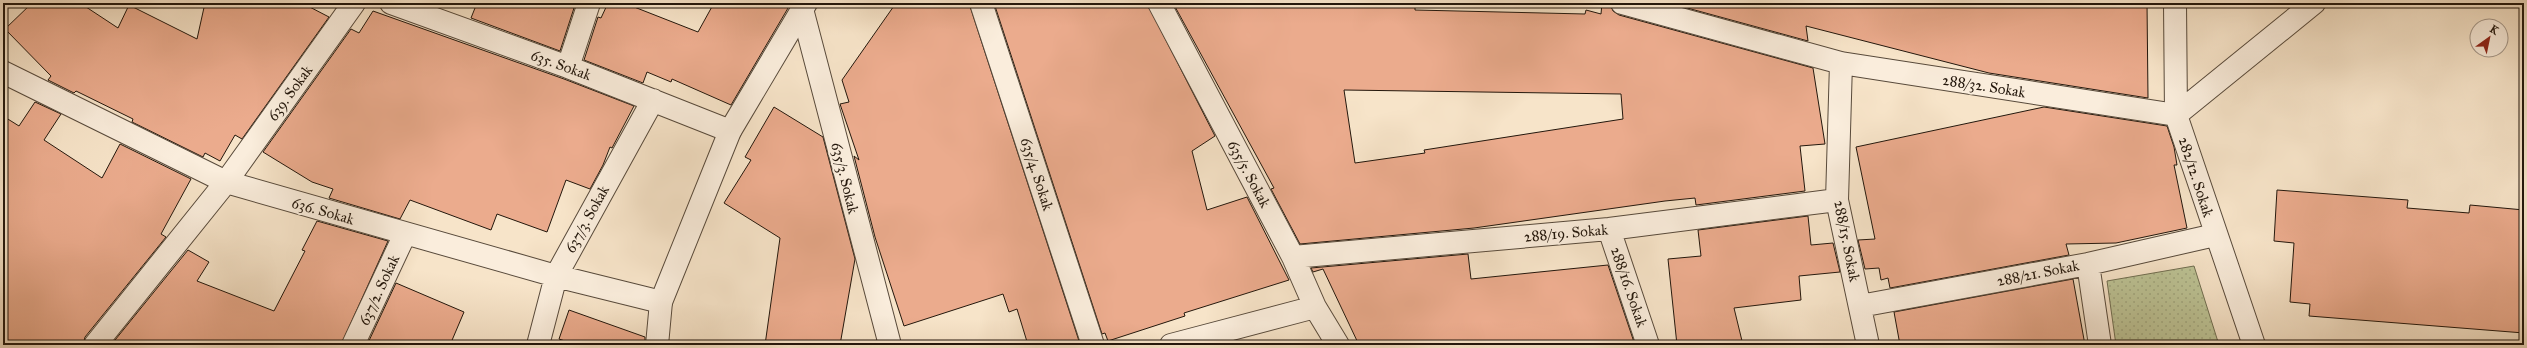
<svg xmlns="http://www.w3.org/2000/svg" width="2527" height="348" font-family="'IM FELL Great Primer',serif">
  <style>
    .park { fill: url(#park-dots); stroke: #706e51 }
    .building { fill: #ebab8d; stroke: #23170c; fill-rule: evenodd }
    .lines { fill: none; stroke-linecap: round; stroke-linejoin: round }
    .minor-casing { stroke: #584a3b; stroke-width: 24 }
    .tertiary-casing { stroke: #584a3b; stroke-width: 24 }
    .minor { stroke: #faeddc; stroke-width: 22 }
    .tertiary { stroke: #faeddc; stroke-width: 22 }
    .labels { text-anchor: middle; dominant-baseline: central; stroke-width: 4; stroke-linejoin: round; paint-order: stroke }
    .street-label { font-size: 15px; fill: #23170c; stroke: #faeddc }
  </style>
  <defs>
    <pattern id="park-dots" width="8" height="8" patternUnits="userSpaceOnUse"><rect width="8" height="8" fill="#bdc496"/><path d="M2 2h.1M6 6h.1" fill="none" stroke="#a2a880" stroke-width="1.8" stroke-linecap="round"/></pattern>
  </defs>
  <rect width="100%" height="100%" fill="#f7e4c9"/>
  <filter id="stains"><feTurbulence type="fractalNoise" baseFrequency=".005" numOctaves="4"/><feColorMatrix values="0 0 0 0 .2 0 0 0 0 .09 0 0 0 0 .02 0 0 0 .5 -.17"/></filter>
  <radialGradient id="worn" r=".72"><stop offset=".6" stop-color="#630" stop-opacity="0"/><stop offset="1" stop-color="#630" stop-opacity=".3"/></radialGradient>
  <path class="park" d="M2194 266 2219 345H2116L2107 281Z"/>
  <path class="building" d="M32 3H80L118 28 129 5 197 39 205 3H302L329 17 242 139 235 135 220 161 205 153 203 157 132 122 133 119 76 91 74 93 48 80 51 76 5 29Z
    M477 3H562L574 8 560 51 471 18Z
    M608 3H624L698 32 714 3H791L731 105 672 79 671 82 647 72 643 83 584 60 598 17 601 18Z
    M896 3H969L1079 341 1068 345H1028L1017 309 1009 312 1003 294 904 326 875 237 854 156 859 160 840 104 849 102 842 80Z
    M994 3H1147L1215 136 1192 151 1207 210 1247 197 1289 280 1184 313 1185 316 1108 341 1105 333 1102 334Z
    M1173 3 1415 7V10L1585 14 1586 10 1601 14 1602 3H1610L1613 11 1619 15 1813 68 1825 144 1800 146 1805 191 1696 205 1695 198 1665 201 1474 228 1300 244 1271 189 1274 188ZM1344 90 1621 94 1623 119 1424 150 1425 153 1355 163Z
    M1669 3H2147L2148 98 1989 73 1806 26 1808 41Z
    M373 11 564 79 634 106 612 148 610 147 603 165 590 189 566 180 547 232 497 214 491 230 410 200 400 219 329 198 333 189 312 182 263 152 351 29 359 33Z
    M35 102 61 114 44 140 102 178 120 144 191 179 161 234 166 237 85 337 83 345H3V116L19 126Z
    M774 107 823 137 855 259 840 345H765L780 238 724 203 751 160 745 157Z
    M2044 107 2167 126 2174 147 2177 165H2174L2187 228 2116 243 2066 244 2069 255 1890 288 1888 278 1881 280 1879 268 1865 269 1858 240 1875 239 1856 147Z
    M2277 190 2408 200 2407 208 2469 213 2470 205 2524 210V333L2309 316 2310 304 2290 302 2294 243 2274 241Z
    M1808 216 1811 245 1833 243 1840 272 1799 276 1801 300 1734 308 1743 345H1677L1668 259 1701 256 1698 230Z
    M317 221 388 241 341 345H111L188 250 209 262 197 281 274 311 305 251 302 250Z
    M1468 254 1471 279 1608 265 1635 345H1359L1323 269 1313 272 1311 268Z
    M2073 279 2085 345H1900L1894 312Z
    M396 283 464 312 450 345H367Z
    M569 310 645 337V345H577L559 339Z"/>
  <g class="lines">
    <g class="minor-casing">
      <path id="minor" d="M391 3 568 67 730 131
        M981 3 1093 345
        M1159 3 1293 257 1315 307 1338 345
        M1622 3 1841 63 2176 115 2314 3
        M2175 3 2176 115 2254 345
        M802 9 890 345
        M1841 63 1837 200 1868 345
        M568 67 589 3
        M3 72 226 182 556 276 661 302
        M1609 229 1648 345
        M1293 257 1609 229 1837 200
        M2088 264 2100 345
        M1860 306 2088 264 2215 235
        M95 345 226 182 354 3
        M353 345 405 234
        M538 345 556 276 653 100
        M1171 345 1315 307"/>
    </g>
    <g class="tertiary-casing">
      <path id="tertiary" d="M657 345 661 302 730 131 806 3"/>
    </g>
    <use href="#minor" class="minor"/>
    <use href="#tertiary" class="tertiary"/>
  </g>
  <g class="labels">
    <g class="street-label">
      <text transform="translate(561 65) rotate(20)">635. Sokak</text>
      <text transform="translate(1984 86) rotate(9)">288/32. Sokak</text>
      <text transform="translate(290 93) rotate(-54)">639. Sokak</text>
      <text transform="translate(1037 174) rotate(72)">635/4. Sokak</text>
      <text transform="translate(1249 174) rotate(62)">635/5. Sokak</text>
      <text transform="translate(2196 177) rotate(72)">282/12. Sokak</text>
      <text transform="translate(845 178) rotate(76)">635/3. Sokak</text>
      <text transform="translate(323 211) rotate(16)">636. Sokak</text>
      <text transform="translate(587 219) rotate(-61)">637/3. Sokak</text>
      <text transform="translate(1566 233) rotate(-5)">288/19. Sokak</text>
      <text transform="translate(1847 241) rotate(79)">288/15. Sokak</text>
      <text transform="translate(2038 273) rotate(-11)">288/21. Sokak</text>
      <text transform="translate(1629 287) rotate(71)">288/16. Sokak</text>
      <text transform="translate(379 290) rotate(-65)">637/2. Sokak</text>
    </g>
  </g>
  <rect width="2527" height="348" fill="none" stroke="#f7e4c9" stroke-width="16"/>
  <rect x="4" y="4" width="2519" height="340" fill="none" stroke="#23170c" stroke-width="2"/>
  <rect x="8" y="8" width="2511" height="332" fill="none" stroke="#23170c"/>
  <g transform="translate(2489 38) rotate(33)"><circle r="19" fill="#faeddc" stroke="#a49789"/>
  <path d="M0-3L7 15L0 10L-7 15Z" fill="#8f2418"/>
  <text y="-6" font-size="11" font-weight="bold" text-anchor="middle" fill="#23170c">K</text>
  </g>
  <rect width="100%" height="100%" filter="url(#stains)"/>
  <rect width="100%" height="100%" fill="url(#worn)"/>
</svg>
